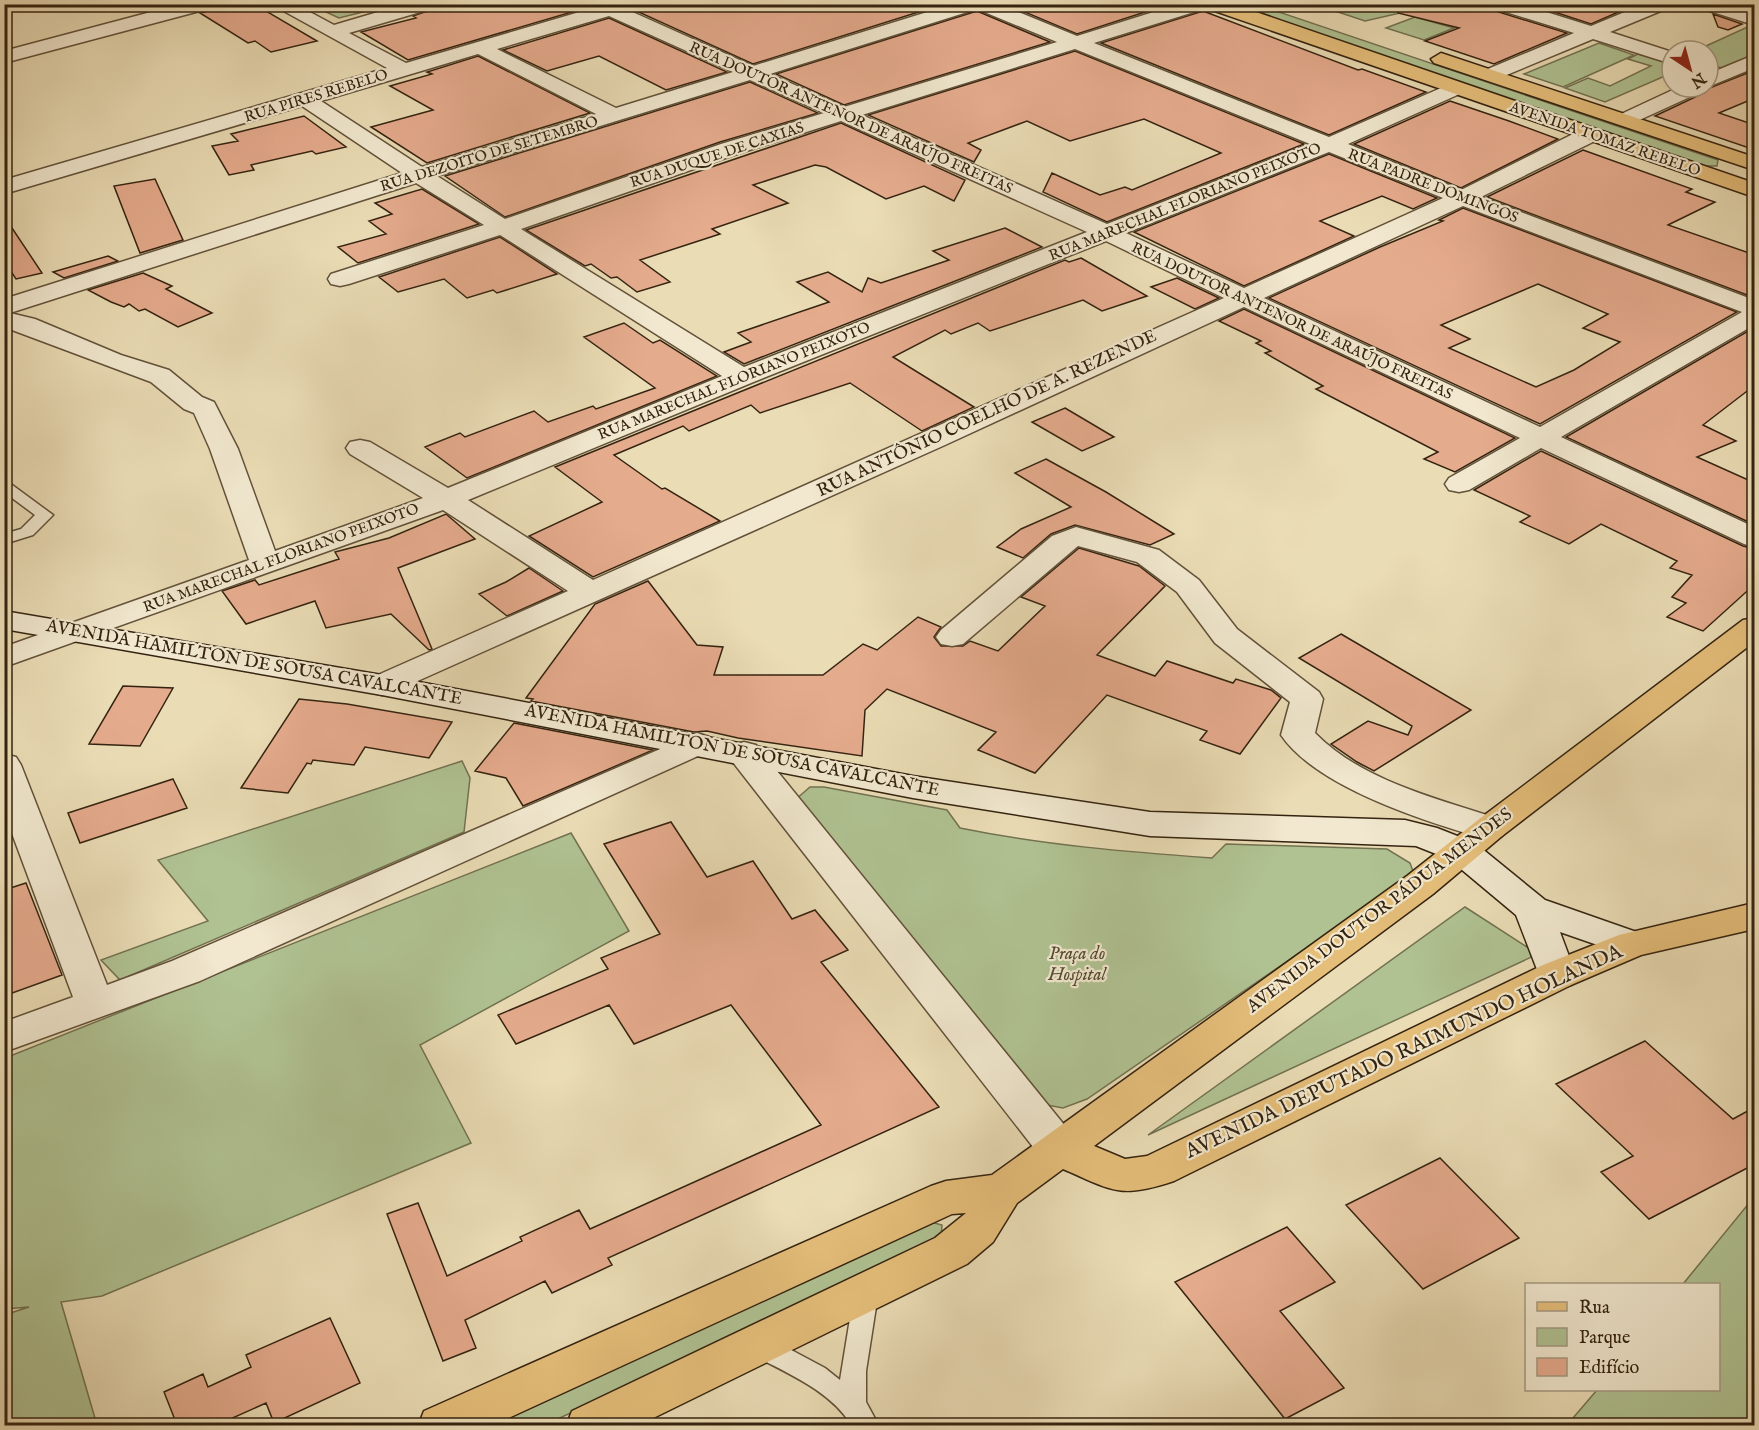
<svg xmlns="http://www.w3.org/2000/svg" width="1759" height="1430" font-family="'IM FELL English',serif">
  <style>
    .green { fill: #b0c292; stroke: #727251; stroke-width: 1.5 }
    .building { fill: #e5ab8d; stroke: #342310; stroke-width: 1.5; fill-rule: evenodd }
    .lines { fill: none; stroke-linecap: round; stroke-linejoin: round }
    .service-casing { stroke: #625139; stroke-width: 3 }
    .minor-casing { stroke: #625139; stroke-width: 3 }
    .secondary-casing { stroke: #342310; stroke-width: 3 }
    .primary-casing { stroke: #342310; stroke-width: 3 }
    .service { fill: #f1e8cf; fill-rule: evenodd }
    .minor { fill: #f1e8cf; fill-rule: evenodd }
    .secondary { fill: #f1e8cf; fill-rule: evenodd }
    .primary { fill: #e5be7a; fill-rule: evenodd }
    .labels { text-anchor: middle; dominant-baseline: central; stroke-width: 4.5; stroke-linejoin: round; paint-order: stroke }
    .far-street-label { font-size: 15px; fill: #342310; stroke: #f1e8cf }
    .street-label { font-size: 18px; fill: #342310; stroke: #f1e8cf }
    .park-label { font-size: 18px; font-style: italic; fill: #534b30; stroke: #f1e8cf }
    .near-street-label { font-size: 21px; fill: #342310; stroke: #f1e8cf }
  </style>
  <rect width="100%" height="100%" fill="#eadcb5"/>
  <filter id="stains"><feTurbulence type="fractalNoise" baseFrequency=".00333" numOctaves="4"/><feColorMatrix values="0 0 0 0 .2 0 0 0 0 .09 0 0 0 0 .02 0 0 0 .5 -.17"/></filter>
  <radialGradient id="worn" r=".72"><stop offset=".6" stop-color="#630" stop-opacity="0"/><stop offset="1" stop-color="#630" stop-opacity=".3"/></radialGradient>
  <path class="green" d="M1324 4 1398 5 1409 11 1365 21 1320 6Z
    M311 5H391L339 18Z
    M1223 5H1258L1718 160 1717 166H1704Z
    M1415 17 1454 28 1424 40 1386 28Z
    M1752 25H1754V55L1725 69 1708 64V51H1695Z
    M1599 43 1634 55 1563 87 1524 74Z
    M1638 54 1672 64V73L1605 102 1565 88 1588 78 1610 86 1651 66 1628 59Z
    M462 761 470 778 464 832 120 980 101 960 208 921 158 860Z
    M810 787H824L947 810 960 828C1043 845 1128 852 1212 858L1226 844 1387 849 1410 863 1414 874 1087 1099 1063 1108 1047 1105 795 800Z
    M571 833 629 931 420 1045 471 1143 102 1296 61 1302 97 1425H5L4 1315 29 1307 5 1309V1058Z
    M1465 907 1538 954 1148 1135Z
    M1754 1197V1425H1567L1597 1390H1718V1284H1683Z
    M927 1221 942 1225 941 1239 545 1425 487 1426Z"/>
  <path class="building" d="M215 4H254L317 41 271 52 255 41 248 43 200 13 212 10Z
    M447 4H588L589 7 408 60 361 32 416 18 413 16Z
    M636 4H944L753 64 632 9Z
    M1006 4H1170L1077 34Z
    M1400 4H1489L1492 10 1567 33 1494 64 1425 41 1459 28 1398 13Z
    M1530 4H1637L1591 24Z
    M977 11 1050 42 844 105 776 74Z
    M1203 11 1358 70 1362 69 1426 92 1329 135 1101 43Z
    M1713 14 1742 24 1728 30 1718 27Z
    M609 18 727 72 666 90 599 56 547 71 503 50Z
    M1075 51 1304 144 1107 222 1043 192 1052 173 1100 195 1125 187 1132 190 1221 153 1144 119 1070 141 1027 121 968 143 981 150 974 162 868 115Z
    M478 56 590 113 427 163 371 127 433 110 390 86 432 74 427 72Z
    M1755 70V98L1719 113 1755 125V150L1655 116 1704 93 1707 89Z
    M750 82 818 113 720 142 505 217 445 176Z
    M1450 101 1509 121 1558 139 1461 188 1354 144Z
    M304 116 346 147 316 154 312 151 251 165 254 170 229 175 212 146 238 141 231 134Z
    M841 123 965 180 954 201 924 186 886 199 826 167 815 165 753 185 788 203 712 229 720 234 640 260 670 282 637 292 617 277 611 278 591 264 585 266 526 230Z
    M1583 150 1692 189 1686 192 1715 202 1668 225 1755 255V298L1487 197Z
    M1329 154 1437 198 1413 209 1382 196 1320 221 1354 236 1244 286 1134 232Z
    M155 179 183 240 140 253 114 186Z
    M422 189 479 224 358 263 338 247 386 234 369 221 392 214 375 203Z
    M1463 208 1737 312 1540 424 1269 298 1380 247 1443 221 1439 220ZM1538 284 1608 314 1583 328 1620 342 1574 370 1536 387 1449 348 1470 339 1441 325Z
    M4 216 42 273 16 279 4 261Z
    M1005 228 1042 247 744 364 724 352 751 342 738 333 829 302 797 282 828 272 862 292 868 278 881 283 949 260 933 251Z
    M500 237 557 274 497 293 493 290 467 298 444 279 398 292 379 277Z
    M108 256 118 261 64 278 53 272Z
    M1081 258 1147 296 1102 311 1083 300 990 331 978 323 951 334 945 330 893 357 974 407 922 431 850 383 760 413 751 405 689 431 683 426 614 455 662 489 665 488 720 521 593 577 529 536 602 502 555 467 1065 260 1069 262Z
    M143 273 172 286 166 289 212 313 178 327 145 309 139 311 129 304 124 307 111 302 88 290Z
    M1177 278 1219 298 1195 309 1151 287Z
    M1244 309 1515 438 1455 472 1424 459 1438 452 1316 389 1323 386 1265 353 1271 351 1256 343 1261 341 1219 321Z
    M624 323 653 343 660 340 717 376 467 478 425 447 460 433 465 437 534 411 548 422 593 406 596 409 655 388 584 337Z
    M1755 327V385L1703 425 1736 441 1697 457 1755 483V525L1566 437Z
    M1065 408 1114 437 1082 451 1032 422Z
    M1541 451 1743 546 1755 549V584L1703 631 1667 617 1686 603 1672 597 1692 575 1670 568 1677 561 1601 524 1569 544 1520 522 1530 516 1474 490Z
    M1046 459 1106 492 1174 534 1150 545 1075 525 1051 534 1023 558 997 547 1021 529 1071 507 1015 473Z
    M446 514 475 539 398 568 432 649 429 650 391 614 326 628 315 601 246 624 222 591 255 580 259 585 339 559 335 552 389 538Z
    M1079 548 1139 566 1165 586 1097 655 1155 676 1167 661 1233 683 1236 679 1271 690 1281 698 1240 754 1200 740 1207 731 1107 695 1035 773 978 750 996 732 887 689 865 710 862 756 738 738 707 731 694 732 531 701 533 699 526 698 595 604 648 581 697 645 723 647 714 675H823L863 644 877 650 918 617 941 627 934 637 941 646H963L970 641 998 651 1045 606 1021 597Z
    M529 568 563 591 507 616 479 594 506 582Z
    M1341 634 1471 710 1374 771 1357 762 1331 744 1368 721 1408 735 1412 726 1299 658Z
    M123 686 173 688 140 746 89 744Z
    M299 699 347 704 452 722 429 758 365 747 354 765 313 760 311 764 307 763 288 793 241 788Z
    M514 723 653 750 523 806 506 778 475 771Z
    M173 779 187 808 80 843 68 813Z
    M671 822 707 877 753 861 792 919 815 910 848 950 821 962 939 1107 608 1258 612 1265 552 1293 545 1281 465 1320 476 1348 443 1361 387 1214 418 1203 447 1276 522 1241 520 1237 579 1210 590 1229 821 1125 731 1005 634 1044 609 1005 516 1044 498 1015 608 969 601 958 660 934 604 844Z
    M26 883 62 975 4 996V890Z
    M1645 1041 1733 1119 1755 1107V1164L1649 1219 1601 1172 1633 1156 1556 1084Z
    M1440 1158 1519 1238 1423 1289 1346 1205Z
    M1287 1227 1335 1282 1280 1311 1344 1388 1285 1419 1175 1282Z
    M330 1318 360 1383 274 1423 266 1403 217 1425H177L164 1392 203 1374 208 1387 251 1367 246 1355Z"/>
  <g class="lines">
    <g class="service-casing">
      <path id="service" d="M4 479 53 515 33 535 4 544V534L21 529 35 515 4 492Z
        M866 1284 875 1287 878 1294 866 1371V1402L879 1426H852C831 1390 784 1372 749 1353L746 1345 749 1337 758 1334 767 1337 825 1368 840 1380 854 1294 857 1287Z"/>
    </g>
    <g class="minor-casing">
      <path id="minor" d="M181 4H213L211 8 4 63V51Z
        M271 4H295L334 25 405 4H436L434 8 349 33 406 63 593 8 590 4H634L628 10 753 66 953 4H999L1077 36 1179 4H1209L1207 8 1094 43 1329 137 1450 84H1464L1467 88 1464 92 1348 144 1461 190 1581 130H1597L1600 135 1597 140 1481 197 1754 300V325L1561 437 1754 527V547L1744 544 1541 448 1469 490 1459 492 1449 490 1445 484 1449 478 1520 438 1244 307 945 445 393 692 382 695 371 692 366 685 371 678 568 591 443 510 4 667V647L249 560 210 449 194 413 184 409 151 382 4 327V299L402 173 302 106 4 194V180L387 68ZM977 9 1057 42 844 107 770 74ZM609 16 733 72 616 108 497 49ZM1075 49 1310 144 1107 224 862 115ZM478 54 596 114 422 167 321 101ZM750 80 824 113 721 144 505 219 437 176ZM841 121 1087 232 744 367 521 229 737 154ZM1329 152 1443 198 1244 288 1126 233ZM416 183 484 225 331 274 328 279 331 284 340 286 349 284 500 235 722 376 448 488 370 442 360 440 350 442 346 448 350 454 423 498 275 551 238 449 214 402 202 397 169 370 121 355 35 319 10 313ZM1463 206 1742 312 1540 427 1264 298ZM1106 241 1224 298 593 580 468 500 751 383Z
        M1491 4H1521L1591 26 1644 4H1670L1668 8 1610 32 1672 52V64L1593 39 1497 79H1483L1480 75 1483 71 1574 33 1493 8Z
        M1698 4H1728L1754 13V25L1700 8Z
        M1754 55V68L1708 87V74Z
        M1679 87H1706L1703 91 1633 123H1619L1616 119 1619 115Z
        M1076 527 1159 550 1199 580 1237 629 1319 692 1323 699 1315 733C1363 782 1440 799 1502 820L1508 828 1502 836 1490 840C1429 823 1317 788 1281 735L1290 702 1215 643 1177 592 1137 562 1078 546 963 644 952 646 941 644 936 637 941 630 1052 536Z
        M697 733 709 737 714 744 709 751 200 981 4 1052V1022L73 997 4 812V754L16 757 21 765 107 985 172 961Z
        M744 742 756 745 1074 1137 1080 1149 1074 1161 1059 1165 1044 1161 732 761 727 753 732 745Z"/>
    </g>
    <g class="secondary-casing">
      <path id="secondary" d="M4 611 382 675 913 776 1150 812 1405 820 1437 828 1475 843 1545 900 1645 935 1651 944 1645 953 1632 957 1560 932 1576 975 1571 985 1557 989 1543 985 1516 915 1449 859 1416 846 1150 836 913 798 382 695 4 629Z"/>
    </g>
    <g class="primary-casing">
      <path id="primary" d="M1204 4H1233L1754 183V197L1206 8Z
        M1441 53 1754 157V170L1434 63 1431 59Z
        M1754 618V642L1502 836 1433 894 1094 1146 1125 1159 1147 1156 1543 965 1619 935 1754 903V929L1641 955 1571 985 1174 1181C1119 1199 1114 1191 1063 1169L1017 1203 993 1242 967 1264 637 1426H566L572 1411 935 1238 966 1213 952 1214 491 1426H418L424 1411 931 1186 946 1181 992 1175 1407 876 1478 820 1743 620Z"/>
    </g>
    <use href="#service" class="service"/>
    <use href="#minor" class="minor"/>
    <use href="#secondary" class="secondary"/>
    <use href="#primary" class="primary"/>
  </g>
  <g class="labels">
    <g class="far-street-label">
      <text transform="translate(316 96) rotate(-17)">RUA PIRES REBELO</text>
      <text transform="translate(851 118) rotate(24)">RUA DOUTOR ANTENOR DE ARAÚJO FREITAS</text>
      <text transform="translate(1605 139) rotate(19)">AVENIDA TOMAZ REBELO</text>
      <text transform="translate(489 154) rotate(-17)">RUA DEZOITO DE SETEMBRO</text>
      <text transform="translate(717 155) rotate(-18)">RUA DUQUE DE CAXIAS</text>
      <text transform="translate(1433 186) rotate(21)">RUA PADRE DOMINGOS</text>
      <text transform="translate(1185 202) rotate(-22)">RUA MARECHAL FLORIANO PEIXOTO</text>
      <text transform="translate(1292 321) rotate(25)">RUA DOUTOR ANTENOR DE ARAÚJO FREITAS</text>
      <text transform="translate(734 381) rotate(-22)">RUA MARECHAL FLORIANO PEIXOTO</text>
      <text transform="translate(281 558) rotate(-20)">RUA MARECHAL FLORIANO PEIXOTO</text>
    </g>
    <g class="street-label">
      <text transform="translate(987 414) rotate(-25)">RUA ANTÔNIO COELHO DE A. REZENDE</text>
      <text transform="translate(254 663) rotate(10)">AVENIDA HAMILTON DE SOUSA CAVALCANTE</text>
      <text transform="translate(732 751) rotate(11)">AVENIDA HAMILTON DE SOUSA CAVALCANTE</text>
      <text transform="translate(1380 911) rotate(-37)">AVENIDA DOUTOR PÁDUA MENDES</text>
    </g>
    <g class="park-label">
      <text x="1077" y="954">Praça do<tspan x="1077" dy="21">Hospital</tspan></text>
    </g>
    <g class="near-street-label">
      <text transform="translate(1404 1052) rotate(-25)">AVENIDA DEPUTADO RAIMUNDO HOLANDA</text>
    </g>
  </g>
  <rect width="1759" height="1430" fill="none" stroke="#eadcb5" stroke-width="24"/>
  <rect x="6" y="6" width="1747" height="1418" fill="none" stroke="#342310" stroke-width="3"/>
  <rect x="12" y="12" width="1735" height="1406" fill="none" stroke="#342310" stroke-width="1.5"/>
  <rect x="1525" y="1283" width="195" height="108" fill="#f1e8cf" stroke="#a59983" stroke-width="1.5"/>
  <rect x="1537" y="1302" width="30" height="9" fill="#e5be7a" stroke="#a59983" stroke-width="1.5"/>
  <text x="1579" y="1313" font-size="18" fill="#342310">Rua</text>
  <rect x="1537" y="1328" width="30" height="18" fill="#b0c292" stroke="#a59983" stroke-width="1.5"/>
  <text x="1579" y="1343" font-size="18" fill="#342310">Parque</text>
  <rect x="1537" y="1358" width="30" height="18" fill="#e5ab8d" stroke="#a59983" stroke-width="1.5"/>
  <text x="1579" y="1373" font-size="18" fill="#342310">Edifício</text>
  <g transform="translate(1690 69) rotate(144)"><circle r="28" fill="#f1e8cf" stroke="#a59983" stroke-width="1.5"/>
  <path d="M0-4.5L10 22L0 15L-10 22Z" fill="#8f2418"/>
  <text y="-9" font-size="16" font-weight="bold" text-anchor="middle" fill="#342310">N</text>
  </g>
  <rect width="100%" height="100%" filter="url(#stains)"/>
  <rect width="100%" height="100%" fill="url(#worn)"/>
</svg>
